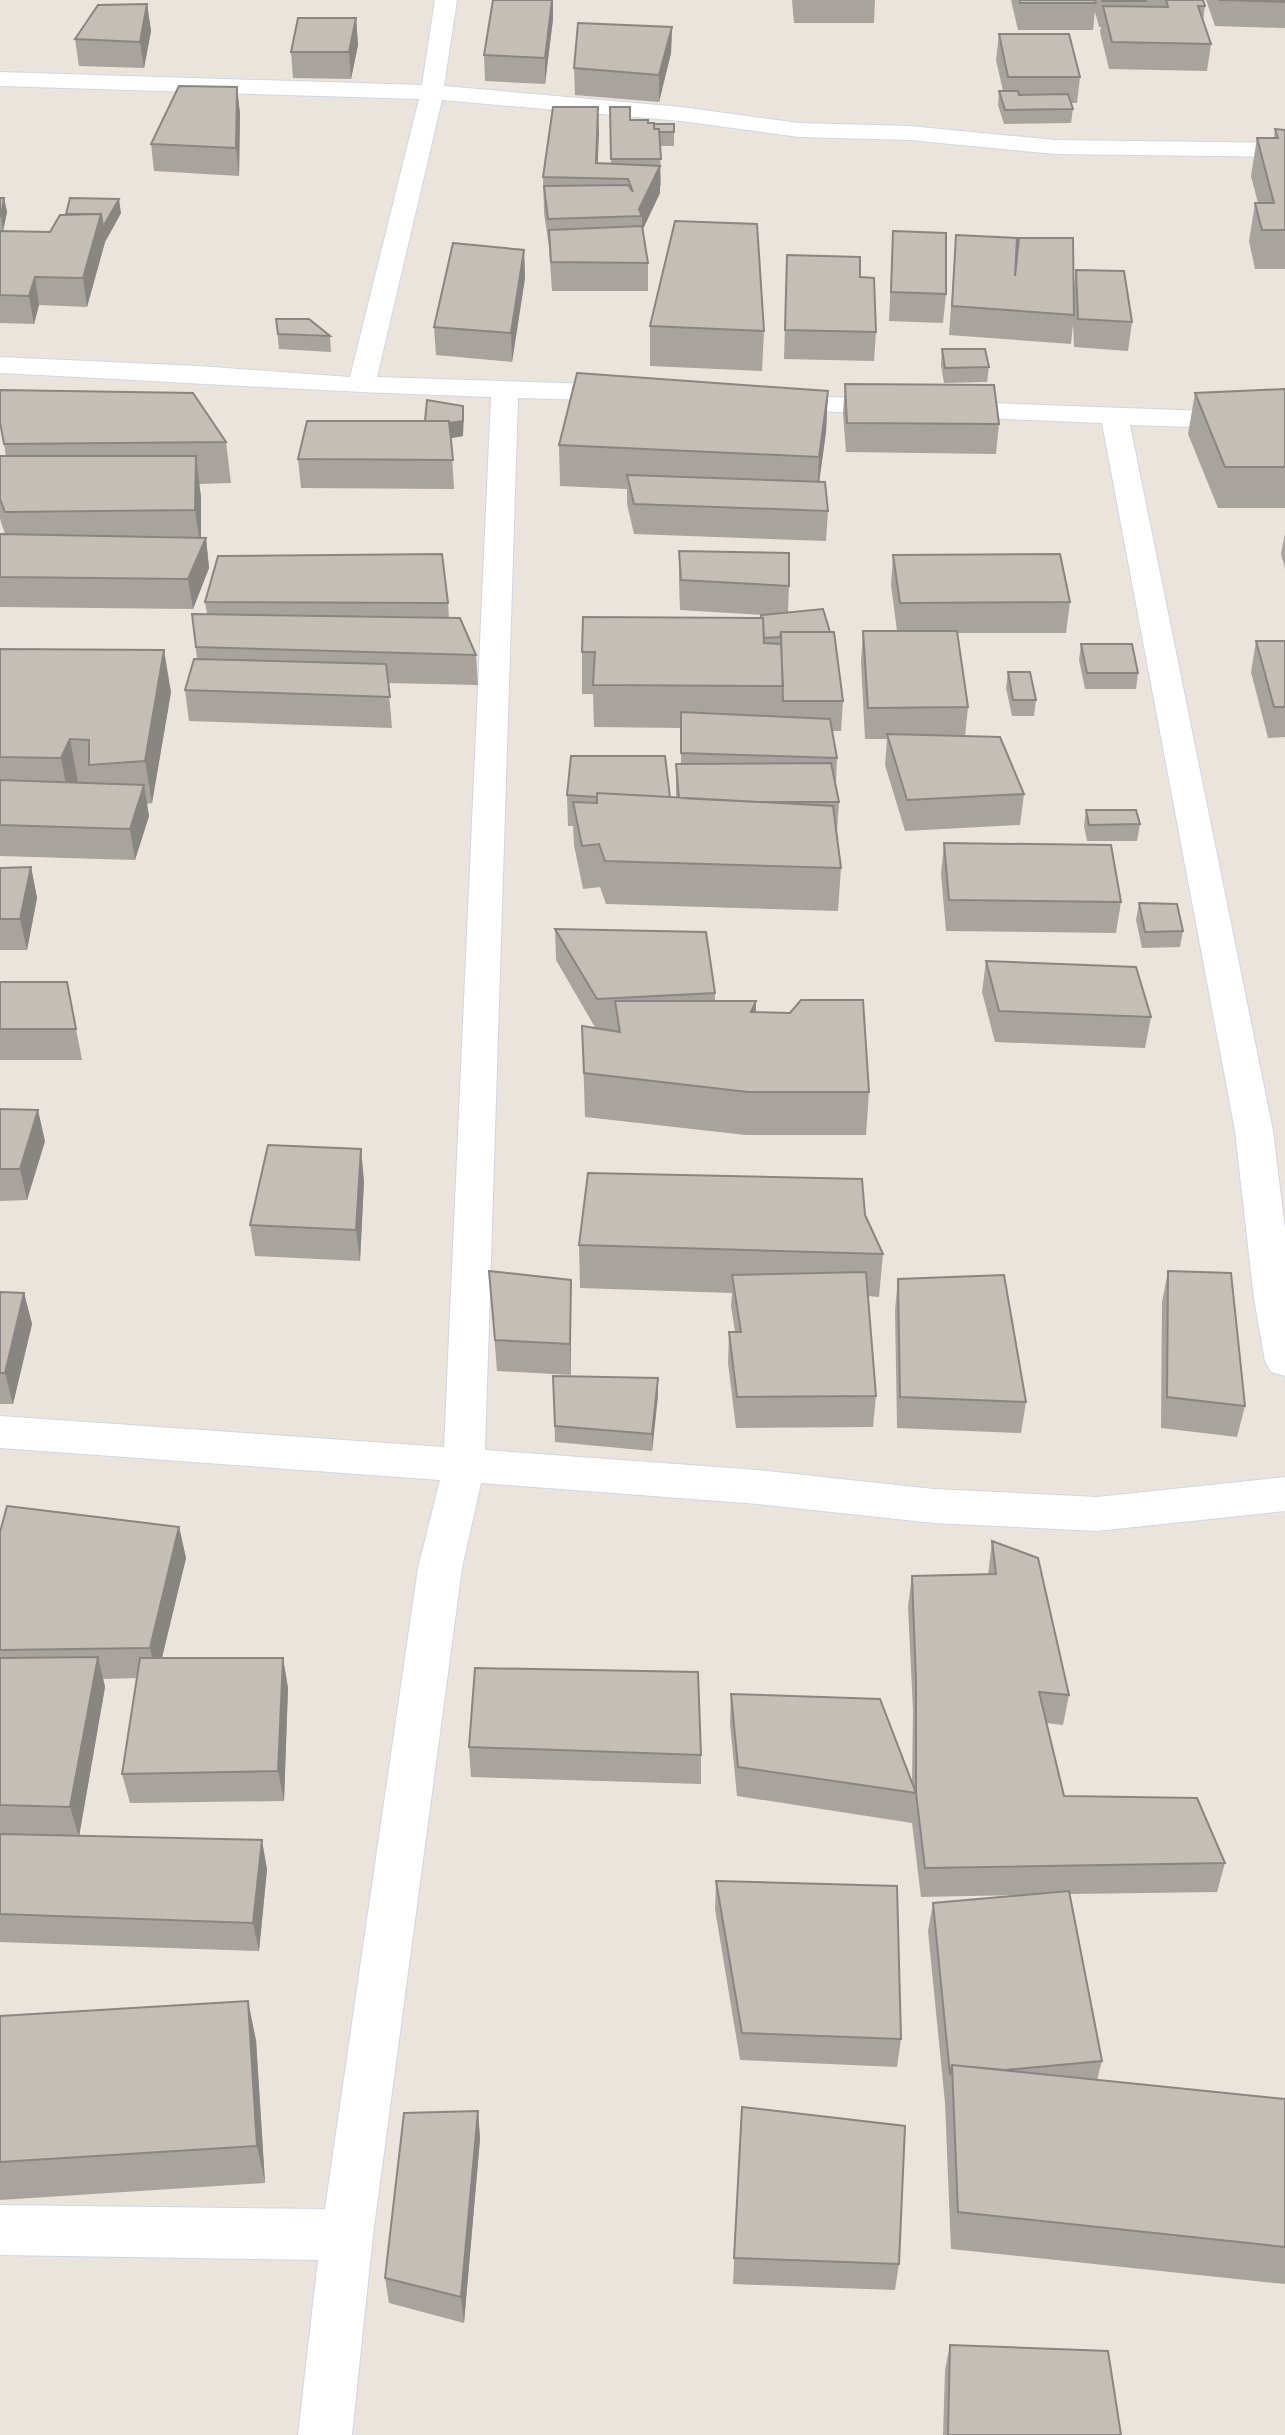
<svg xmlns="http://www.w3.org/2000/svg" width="1285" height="2435" font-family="'Nunito Sans',sans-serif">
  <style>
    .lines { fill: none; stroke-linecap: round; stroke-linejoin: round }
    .street-casing { stroke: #d1d5e2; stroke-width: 2 }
    .street { fill: #fff; fill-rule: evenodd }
    .wall { fill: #a9a39d }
    .shaded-wall { fill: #898580 }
    .building { fill: #c4beb7; stroke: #898580; stroke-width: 2 }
  </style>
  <rect width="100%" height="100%" fill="#ebe4dc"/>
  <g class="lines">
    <g class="street-casing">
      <path id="street" d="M435 0H457L444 86 681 107 799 123 910 126 1055 140 1285 143V157L1055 154 910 140 799 137 681 121 442 100 377 377 626 385 636 387 640 393 636 399 626 401 518 398 485 1450 758 1470 934 1489 1097 1497 1285 1477V1511L1097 1531 934 1523 758 1504 481 1483 462 1568 373 2235 352 2435H298L318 2260 0 2255V2205L325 2209 418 1568 440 1480 0 1448V1416L444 1447 491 397C327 392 164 381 0 373V357L199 366 350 377 419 99 0 86V72L422 85Z
        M777 395 1285 414V430L1130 425 1273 1131 1285 1229V1376L1271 1372 1265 1361 1254 1299 1235 1131 1102 423 767 409 763 403 767 397Z"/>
    </g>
    <use href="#street" class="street"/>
  </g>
  <path class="wall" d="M493 0H553V19L545 84 485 81 484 55Z
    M792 0H875L874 23H794Z
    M1011 0H1203L1205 6 1203 21 1211 44 1207 71 1109 69 1100 32 1101 27H1099L1095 12 1093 30H1018Z
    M1206 0H1285V28L1215 26Z
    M147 4 151 31 144 68 79 66 75 39Z
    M356 18 358 45 351 79 293 78 291 52Z
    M672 27 671 53 659 102 575 95 574 68Z
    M999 34 1080 77 1077 103H1071L1073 109 1071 123 1004 124 998 105 999 91H1003L996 60Z
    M237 87 240 114 239 176 154 171 151 144Z
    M598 107V163H611L610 107 630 120 654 124H674V146H660L661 186H660V193L643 229 648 263V291H552L549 247 544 213 543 177Z
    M1275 129 1285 130V269H1255L1249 241 1255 203H1258L1251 176 1257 138H1274Z
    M0 198H4L7 212 3 231 50 232 121 213 105 242 87 307 39 305 34 324 0 323Z
    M893 231 946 294 943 323 889 321Z
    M956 235 1015 276 1074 287 1076 270 1132 322 1128 351 1074 347 1073 324 1071 344 949 335Z
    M524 250 525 278 512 362 436 355 434 327Z
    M787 255 876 332 874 361 784 359Z
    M276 319 330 336 331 352 279 349Z
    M650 326 764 331 762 371 650 366Z
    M942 349 989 367 987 382 944 383 941 365Z
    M845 384 999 424 996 454 846 452 843 413Z
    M1285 389V508H1218L1188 434 1195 393Z
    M828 391 826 432 819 482 828 511 826 541 634 534 627 504V489L560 486 559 445Z
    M464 421 463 436 451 438 454 489 301 488 298 459Z
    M0 422 226 442 231 483 199 484 201 497V538H206L209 568 193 609 0 607V534H5L0 519V456H6Z
    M1285 533V569L1281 554Z
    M679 551 789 586 788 612 843 701 841 731H832L837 758 836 784 839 802 837 832 841 868 838 911 606 904 600 887 583 889 574 845 573 826H568L567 795 676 797V764H681V728L594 727 593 694H582V652L761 618 763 615 680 610 679 581Z
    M893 555 1070 602 1066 633H957L968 707 965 736 1024 794 1020 825 905 831 885 765 887 739H865L861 662 863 631H897L891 585Z
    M205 602 448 603 449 618 476 655 478 685 388 683 392 728 189 721 185 690 197 659 192 614H207Z
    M1256 641H1285V737L1268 738 1251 672Z
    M1081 644 1138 673 1136 689H1085L1079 660Z
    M0 649 171 692 152 803 147 804 149 816 135 860 0 856Z
    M1008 672 1036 700 1034 716H1012L1006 688Z
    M1086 810 1140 824 1137 841H1087L1084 826Z
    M944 843 1121 902 1116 933 946 931 941 874Z
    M31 867 37 898 27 950H0V868Z
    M1139 903 1183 931 1180 947 1142 948 1136 920Z
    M555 929 715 993V1001H756V1012L869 1092 866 1135H746L585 1117 582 1026 596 1029 556 960Z
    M986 961 1151 1017 1145 1048 995 1042 982 992Z
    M0 982H67L82 1060H0Z
    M0 1109 45 1141 27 1200 0 1201Z
    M364 1181 360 1261 255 1256 250 1225Z
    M865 1215 883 1254 879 1297 868 1296 876 1396 873 1427 736 1428 728 1363 729 1332H735L731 1306 732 1293 580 1288 579 1245Z
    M489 1271 571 1280V1375L497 1371Z
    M1168 1271 1245 1406 1237 1437 1161 1428 1162 1302Z
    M898 1279 1026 1402 1021 1433 897 1428 895 1310Z
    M0 1292 24 1293 32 1324 13 1404H0Z
    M553 1376 658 1378V1395L652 1451 555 1442Z
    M179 1527 186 1558 162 1658H283L288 1688 284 1801 130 1803 122 1774 137 1678 103 1679 105 1687 79 1836 267 1869 259 1951 0 1942V1532Z
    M992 1541 1069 1695 1063 1725 1046 1723 1064 1796 1225 1863 1217 1892 1070 1894 1102 2061 1097 2080 1285 2099V2284L951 2249 945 2103 928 1931 933 1903 1018 1895 921 1897 912 1823 737 1796 730 1724 731 1694 912 1784 913 1711 908 1606 912 1576 988 1575Z
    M469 1747 701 1755V1784L471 1777Z
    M716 1881 901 2039 897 2067 740 2060 715 1909Z
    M0 2016 256 2040 265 2183 0 2200Z
    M742 2107 899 2264 895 2290 733 2284Z
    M478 2111 480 2139 464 2323 389 2303 385 2278Z
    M950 2345 1121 2435H943L945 2370Z"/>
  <path class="shaded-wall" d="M552 0H553V19L545 84V58Z
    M147 4 151 31 144 68 140 42Z
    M356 18 358 45 351 79 349 52Z
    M672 27 671 53 659 102V75Z
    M237 87 240 114 239 176 236 148Z
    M598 107 599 134 597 178 596 163Z
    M660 166V193L642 231V216L639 209Z
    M4 198 7 212 3 231 1 216Z
    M119 199 121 213 105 242 87 307 83 278 101 214Z
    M524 250 525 278 512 362 511 333Z
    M35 277 39 305 34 324 29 296Z
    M828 391 826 432 817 498 819 457Z
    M463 406V436L426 443Z
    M196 456 201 497V549L206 538 209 568 193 609 188 579 201 550 195 510Z
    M164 650 171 692 152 803 145 761Z
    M70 739 78 782 69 800 61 758Z
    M144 785 149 816 135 860 130 829Z
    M31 867 37 898 27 950 20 919Z
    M756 1001 754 1044 751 1012Z
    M38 1110 45 1141 27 1200 20 1169Z
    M361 1149 364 1181 360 1261 356 1230Z
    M571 1280V1375L570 1344Z
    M24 1293 32 1324 13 1404 5 1373Z
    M658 1378V1395L652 1451V1434Z
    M179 1527 186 1558 157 1678 150 1648Z
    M98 1657 105 1687 79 1837 70 1807Z
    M283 1658 288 1688 284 1801 278 1771Z
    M262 1840 267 1869 259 1951 253 1923Z
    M248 2001 256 2040 265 2183 257 2146Z
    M478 2111 480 2139 464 2323 461 2297Z"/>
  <path class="building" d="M493 0H552L545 58 484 55Z
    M1020 0H1095L1096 3H1020Z
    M1102 0H1146V1H1102Z
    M1166 0H1203L1205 6H1198L1211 44 1112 42 1103 6 1168 7Z
    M1219 0H1285V2Z
    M147 4 140 42 75 39 98 5Z
    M298 18H356L349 52H291Z
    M578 23 672 27 659 75 574 68Z
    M999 34H1069L1080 77H1008Z
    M179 86 237 87 236 148 151 144Z
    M999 91H1018L1019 95 1068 94 1073 109 1005 110Z
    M553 107H598L596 163 660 166 639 209 642 216 548 219 544 186 628 185 633 192 628 179 543 177Z
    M610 107H630V120H648V123H654V129H659L661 159H611Z
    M654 124H674V132H659V129H654Z
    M1275 129 1285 130V230H1262L1255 203H1274L1257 138H1278Z
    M0 198H4L1 216H0Z
    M70 198 119 199 103 227 101 214H66Z
    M101 214 83 278 35 277 29 296 0 295V231L50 232 60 215Z
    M675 221 757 224 764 331 650 326Z
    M642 226 648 263 551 262 549 230Z
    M893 231 946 233V294L891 292Z
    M956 235 1017 238 1015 276 1019 238H1073L1074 315 952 306Z
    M453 243 524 250 511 333 434 327Z
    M787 255 860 257V277L874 278 876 332 785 330Z
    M1076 270 1124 271 1132 322 1078 319Z
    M276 319H309L330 336 278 334Z
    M942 349H985L989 367 945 368Z
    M577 373 828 391 819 457 559 445Z
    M845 384 994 385 999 424 847 423Z
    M1285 389V467H1225L1195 393Z
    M0 390 193 393 226 442 4 444 0 422Z
    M427 400 463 406V421L449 423V421H425Z
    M307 421H449L453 460 298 459Z
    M0 456H196L195 510 5 512 0 499Z
    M627 475 825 482 828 511 634 504Z
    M0 534 206 538 188 579 0 577Z
    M679 551 789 553V586L681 580Z
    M442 554 448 603 205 602 218 556Z
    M1060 554 1070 602 900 603 893 555Z
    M823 609 830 632H781L780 637 764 638 763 618H761V615Z
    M192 614 460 618 476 655 196 647Z
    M583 617 763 618 764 643 781 644 783 686 593 685 595 652H582Z
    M863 631H957L968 707 868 708Z
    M781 632H834L843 701H783Z
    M1256 641H1285V707H1274Z
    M1081 644H1132L1138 673H1087Z
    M0 649 164 650 145 761 89 765V740L70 739 61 758 0 757Z
    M194 659 386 664 390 697 185 690Z
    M1008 672H1030L1036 700H1013Z
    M681 712 830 719 837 758 681 753Z
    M887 734 1000 737 1024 794 907 800Z
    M571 756H665L670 797 597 793V797L567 795Z
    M831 763 839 802H758L679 798 676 764Z
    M0 780 144 785 130 829 0 825Z
    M597 793 833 806 841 868 605 861 599 844 582 846 573 802 597 803Z
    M1086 810H1136L1140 824 1089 825Z
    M944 843 1111 845 1121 902 949 900Z
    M31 867 20 919H0V868Z
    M1139 903 1177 904 1183 931 1145 932Z
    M555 929 706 932 715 993 597 999Z
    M986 961 1136 967 1151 1017 999 1011Z
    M0 982H67L76 1029H0Z
    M801 1000H863L869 1092H748L584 1073 582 1026 620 1032 615 1001H756L751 1012 790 1013Z
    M0 1109 38 1110 20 1169H0Z
    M268 1145 361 1149 356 1230 250 1225Z
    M588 1173 862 1179 865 1215 883 1254 579 1245Z
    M489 1271 571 1280 570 1344 495 1340Z
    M1168 1271 1231 1273 1245 1406 1167 1397Z
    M866 1272 876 1396 737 1397 729 1332H741L732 1275Z
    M1004 1275 1026 1402 900 1397 898 1279Z
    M0 1292 24 1293 5 1373H0Z
    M553 1376 658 1378 652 1434 555 1426Z
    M7 1506 179 1527 150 1648 0 1650V1532Z
    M992 1541 1038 1558 1069 1695 1039 1692 1064 1796 1197 1798 1225 1863 925 1868 916 1793V1681L912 1576 996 1574Z
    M98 1657 70 1807 0 1805V1658Z
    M140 1658H283L278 1771 122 1774Z
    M475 1668 698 1672 701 1755 469 1747Z
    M731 1694 880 1699 916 1793 738 1767Z
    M0 1834 262 1840 253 1923 0 1914Z
    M716 1881 897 1886 901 2039 742 2033Z
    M1069 1891 1102 2061 1005 2070 952 2065 950 2075 933 1903Z
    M248 2001 257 2146 0 2162V2016Z
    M952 2065 1285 2099V2247L958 2212Z
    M742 2107 905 2126 899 2264 734 2258Z
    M478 2111 461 2297 385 2278 404 2113Z
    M950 2345 1108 2351 1121 2435H948Z"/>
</svg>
